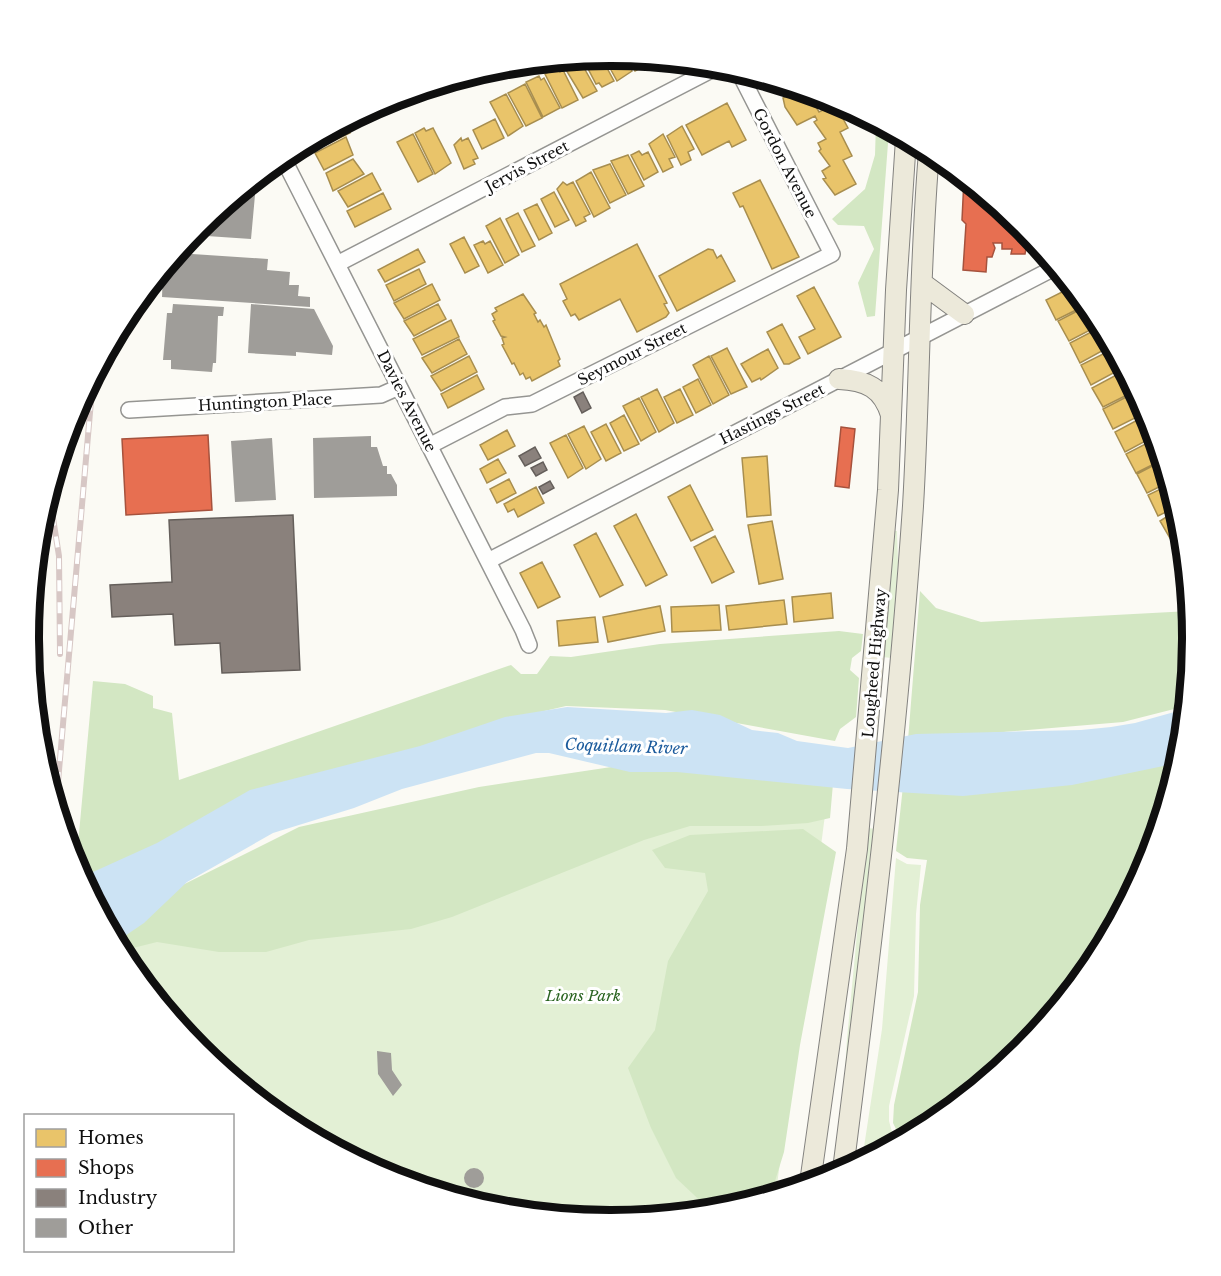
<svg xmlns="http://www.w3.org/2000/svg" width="1221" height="1276" font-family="'Libre Baskerville',serif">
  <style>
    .green { fill: #e3f0d5 }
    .forest { fill: #d3e7c3 }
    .water { fill: #cce3f4 }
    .homes { fill: #e9c46a; stroke: #a88e4f; stroke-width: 1.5 }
    .shops { fill: #e76f51; stroke: #a6523d; stroke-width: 1.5 }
    .industry { fill: #8a817c; stroke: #655f5b; stroke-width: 1.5 }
    .building { fill: #9f9d99 }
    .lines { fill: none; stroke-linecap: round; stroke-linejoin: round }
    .minor-casing { stroke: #959592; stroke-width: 18 }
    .major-casing { stroke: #83827f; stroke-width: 22 }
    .minor { stroke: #fefefd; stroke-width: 15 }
    .major { stroke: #ece9da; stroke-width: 20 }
    .rail-casing { stroke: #d7c7c5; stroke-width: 6 }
    .rail { stroke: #fff; stroke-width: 4; stroke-dasharray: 11; stroke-linecap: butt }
    .labels { text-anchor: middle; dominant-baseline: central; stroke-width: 6; stroke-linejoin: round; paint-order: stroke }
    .street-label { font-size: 15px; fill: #0f0f0f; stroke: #fff }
    .park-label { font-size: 15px; font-style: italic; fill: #2a6421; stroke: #fff }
    .water-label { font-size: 16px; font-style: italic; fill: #1c5b9c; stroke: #fff }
    .rim { fill: none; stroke: #0f0f0f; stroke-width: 8 }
  </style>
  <rect width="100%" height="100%" fill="#fbfaf4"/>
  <path class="green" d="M893 531H897L898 563 892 658 882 657Z
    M829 784 776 1193 724 1209 623 1219 478 1203 387 1176 287 1122 199 1049 126 961 105 921Z
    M867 828 877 829 848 1071H845L847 1039Z
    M896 858 907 864 921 865 916 914 914 996 889 1106V1121L895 1143 862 1160 882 1029Z"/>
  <path class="forest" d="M876 123 889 130 875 316 867 317 858 283 874 249 864 226 838 225 832 219 865 189 875 155Z
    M920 591 936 608 981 622 1190 611 1192 638 1186 706 1123 722 908 740Z
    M839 631 863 634 861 651 852 658 850 670 859 678 856 717 840 729 835 741 665 710 566 706 493 723 94 877 82 878 76 866 93 681 125 684 153 696V708L172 713 179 780 511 665 521 674H537L550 656 571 657 660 644Z
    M1180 756 1148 861 1094 962 1022 1050 934 1122 916 1132 899 1135 893 1123 894 1105 918 992 920 905 927 860 907 858 896 851 903 786Z
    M618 766 834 772 830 818 808 823 762 826H690L644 840 452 917 411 929 309 940 266 952H219L157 942 121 951 106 923 299 827 479 787Z
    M803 829 836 852 800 1045 784 1152 771 1194 724 1209 710 1210 676 1178 651 1128 628 1068 655 1030 668 961 708 891 705 873 665 868 652 850 690 835Z"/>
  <path class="water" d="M567 707 666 713 692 710 720 715 752 730 778 733 797 741 848 748 916 734 1081 730 1111 727 1135 723 1185 709 1178 763 1072 785 963 796 847 789 677 772H630L549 753H536L402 789 354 808 273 833 187 882 144 923 116 942 82 877 157 843 250 790 420 746 505 717Z"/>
  <path class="homes" d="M601 57 614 81 602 87 599 83 596 84 583 59Z
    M604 57H625L632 71 617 81Z
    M628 58 649 60 651 63 635 71Z
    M579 59 597 91 583 98 563 65Z
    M557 67 560 72 563 70 578 100 562 108 545 74Z
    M539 76 541 80 544 78 560 108 543 117 526 82Z
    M525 84 542 118 526 126 508 93Z
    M799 90 808 93 819 112 835 104 848 128 840 132 852 156 843 160 856 184 835 195 823 179 826 178 822 171 830 166 819 151 821 149 818 143 826 139 814 122 817 120 815 116 797 125 785 107 783 98Z
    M506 94 523 126 508 136 490 102Z
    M727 103 746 140 732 147 729 141 702 155 686 125Z
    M495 119 504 138 482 149 473 130Z
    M345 123 350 133 319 148 316 141 313 142Z
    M682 126 694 149 688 152 691 160 681 165 667 136Z
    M424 128 426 131 433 128 451 163 435 174 415 133Z
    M413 134 433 174 418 182 397 142Z
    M663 134 675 157 669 159 673 167 663 172 649 144Z
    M346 137 353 155 324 170 315 153Z
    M461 138 462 141 468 138 478 158 473 160 475 164 464 169 454 145Z
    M639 151 642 155 648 152 658 172 644 180 631 155Z
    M628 155 644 186 628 194 611 161Z
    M353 159 364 174 333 191 326 173Z
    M610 164 626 195 610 203 593 170Z
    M591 172 610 208 594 217 576 181Z
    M372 173 381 190 348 207 338 191Z
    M760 180 799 257 772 269 743 206 740 207 733 193Z
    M563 182 567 185 573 182 590 214 584 217 586 221 576 226 557 189Z
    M554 192 569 220 555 227 541 199Z
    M383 193 391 209 355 227 347 211Z
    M537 204 552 233 539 240 524 210Z
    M518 213 535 246 522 252 506 219Z
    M500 218 519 255 505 263 486 226Z
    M464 237 479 266 465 273 450 244Z
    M483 241 485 244 490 241 503 265 488 273 474 245Z
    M637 244 667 303 664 304 669 313 666 317 637 332 620 299 579 320 575 314 571 316 563 301 567 299 560 284Z
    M418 249 425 262 385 282 378 270Z
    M708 249 713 250 717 258 721 255 735 281 677 311 659 276Z
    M419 269 426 284 394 301 386 285Z
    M432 284 440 300 404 319 394 303Z
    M814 287 841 337 808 354 799 337 815 329 797 296Z
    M1072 287 1086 305 1056 320 1046 300Z
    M523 294 536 313 534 314 538 322 540 320 544 327 546 325 560 359 558 361 560 366 532 381 530 377 526 379 523 373 520 375 514 363 512 364 502 345 504 344 502 338 505 337 501 336 493 321 495 320 492 314 497 311 495 308Z
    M438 304 446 319 414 336 404 321Z
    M1087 306 1097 319 1093 321 1096 327 1069 341 1058 321Z
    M451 320 459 337 422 355 413 339Z
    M782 324 800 358 789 364H784L767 332Z
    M1097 329 1101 335 1105 334 1111 346 1080 363 1070 343Z
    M459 339 467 354 432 373 422 358Z
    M727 348 747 387 731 394 711 356Z
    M768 349 778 368 761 380 760 378 752 382 741 364Z
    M1113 349 1120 362 1116 364 1119 370 1091 385 1081 365Z
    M469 356 477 372 441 391 431 376Z
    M709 356 729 395 713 404 693 365Z
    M1120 373 1123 380 1128 377 1135 391 1103 407 1092 388Z
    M477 375 484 389 448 408 441 394Z
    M698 379 711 405 696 413 683 387Z
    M657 389 674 423 659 432 641 397Z
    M680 389 693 415 677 423 664 397Z
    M1136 392 1143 406 1138 409 1141 415 1113 429 1103 409Z
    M639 398 656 432 641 441 623 406Z
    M624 415 639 444 624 451 610 423Z
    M1143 417 1146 424 1150 421 1155 436 1125 452 1115 432Z
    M606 424 621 453 606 461 591 432Z
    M584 426 601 459 586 469 568 434Z
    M507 430 515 446 488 460 480 445Z
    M566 435 583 468 568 478 550 443Z
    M1155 439 1162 460 1136 473 1126 454Z
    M767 456 771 515 747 517 742 458Z
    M498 459 506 473 487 483 480 469Z
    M1162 461 1169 482 1147 493 1137 474Z
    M509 479 516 493 497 503 490 489Z
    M690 485 713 530 691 541 668 497Z
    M1169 485 1176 507 1158 516 1148 495Z
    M536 487 544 503 518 517 514 509 508 512 504 504Z
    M1177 510 1182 533 1171 540 1160 521Z
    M636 514 667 575 646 586 614 526Z
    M772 521 783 579 759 584 748 525Z
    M596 533 623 585 600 597 574 545Z
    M1182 535 1185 561 1172 541Z
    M715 536 734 572 712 583 694 547Z
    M542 562 560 597 538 608 520 573Z
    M831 593 833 618 794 622 792 597Z
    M784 600 787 624 729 630 726 606Z
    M719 605 721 630 672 632 671 607Z
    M660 606 665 631 608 642 603 617Z
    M595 617 598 642 559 646 557 621Z"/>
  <path class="shops" d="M964 179 1029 234 1025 254H1011L1012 249H1002V243H993L995 248 992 257H987L986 272 963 270 966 224 962 220Z
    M841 427 855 429 849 488 835 486Z
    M208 435 212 510 126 515 122 439Z"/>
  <path class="industry" d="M583 392 591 408 582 413 574 397Z
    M535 447 541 458 525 466 519 456Z
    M543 462 547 470 536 476 531 468Z
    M550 481 554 488 543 494 539 487Z
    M293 515 300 670 222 673 220 643 175 645 173 614 112 617 110 585 172 582 169 520Z"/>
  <path class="building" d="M238 194 255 195 251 239 192 235Z
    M177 253 268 259 267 270 290 272 289 285H299L298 296 310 297V307L162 297 163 270Z
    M173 304 224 307 223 316H218L216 363H213L212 372 171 369V360H163L167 313H172Z
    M251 304 314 309 333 346 332 355 296 352V356L248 353Z
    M371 436V447H377L383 466H387V474H391L397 485V496L314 498 313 438Z
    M272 438 276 500 235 502 231 441Z
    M377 1051 391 1053 392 1070 402 1085 393 1096 378 1074Z
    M464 1178a10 10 0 1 1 20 0a10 10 0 1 1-20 0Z"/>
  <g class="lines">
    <g class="minor-casing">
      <path id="minor" d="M283 158 523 630 529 645
        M337 264 717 67
        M129 410 381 395 399 387
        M429 446 505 407 532 404 832 254 739 72
        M488 561 1056 267"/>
    </g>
    <g class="major-casing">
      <path id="major" d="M922 283 964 314
        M839 379C866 380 883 388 891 415
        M843 1170C871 949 898 728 913 506 920 388 919 269 929 152
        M810 1183 857 849 888 490 896 290 906 139"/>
    </g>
    <use href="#minor" class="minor"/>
    <use href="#major" class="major"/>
    <g class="rail-casing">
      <path id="rail" d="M49 493 59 556 60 654
        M56 805 93 378"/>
    </g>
    <use href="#rail" class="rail"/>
  </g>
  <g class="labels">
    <g class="street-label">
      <text transform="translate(785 163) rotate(63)">Gordon Avenue</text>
      <text transform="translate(527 166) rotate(-28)">Jervis Street</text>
      <text transform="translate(632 354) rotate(-27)">Seymour Street</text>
      <text transform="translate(407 401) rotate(63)">Davies Avenue</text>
      <text transform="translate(265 402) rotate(-3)">Huntington Place</text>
      <text transform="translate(772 414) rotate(-27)">Hastings Street</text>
      <text transform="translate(874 663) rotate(-85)">Lougheed Highway</text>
    </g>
    <g class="park-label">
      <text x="583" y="995">Lions Park</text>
    </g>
    <g class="water-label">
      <text transform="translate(626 746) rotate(2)">Coquitlam River</text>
    </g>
  </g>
  <path d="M0 0H1221V1276H0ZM610 66H611A571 571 0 0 1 1182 637V639A571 571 0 0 1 611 1210H610A571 571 0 0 1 39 639V637A571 571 0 0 1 610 66Z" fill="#fff" fill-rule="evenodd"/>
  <path class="rim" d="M610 66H611A571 571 0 0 1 1182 637V639A571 571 0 0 1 611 1210H610A571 571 0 0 1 39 639V637A571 571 0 0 1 610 66Z"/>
  <rect x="24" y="1114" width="210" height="138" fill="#ffffff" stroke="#9f9f9f" stroke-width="1.5"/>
  <rect x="36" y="1129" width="30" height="18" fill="#e9c46a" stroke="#9f9f9f" stroke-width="1.5"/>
  <text x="78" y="1144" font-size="18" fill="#0f0f0f">Homes</text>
  <rect x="36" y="1159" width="30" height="18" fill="#e76f51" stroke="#9f9f9f" stroke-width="1.5"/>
  <text x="78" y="1174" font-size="18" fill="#0f0f0f">Shops</text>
  <rect x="36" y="1189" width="30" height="18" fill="#8a817c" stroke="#9f9f9f" stroke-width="1.5"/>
  <text x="78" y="1204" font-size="18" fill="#0f0f0f">Industry</text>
  <rect x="36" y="1219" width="30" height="18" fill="#9f9d99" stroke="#9f9f9f" stroke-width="1.5"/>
  <text x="78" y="1234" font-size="18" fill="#0f0f0f">Other</text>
</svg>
